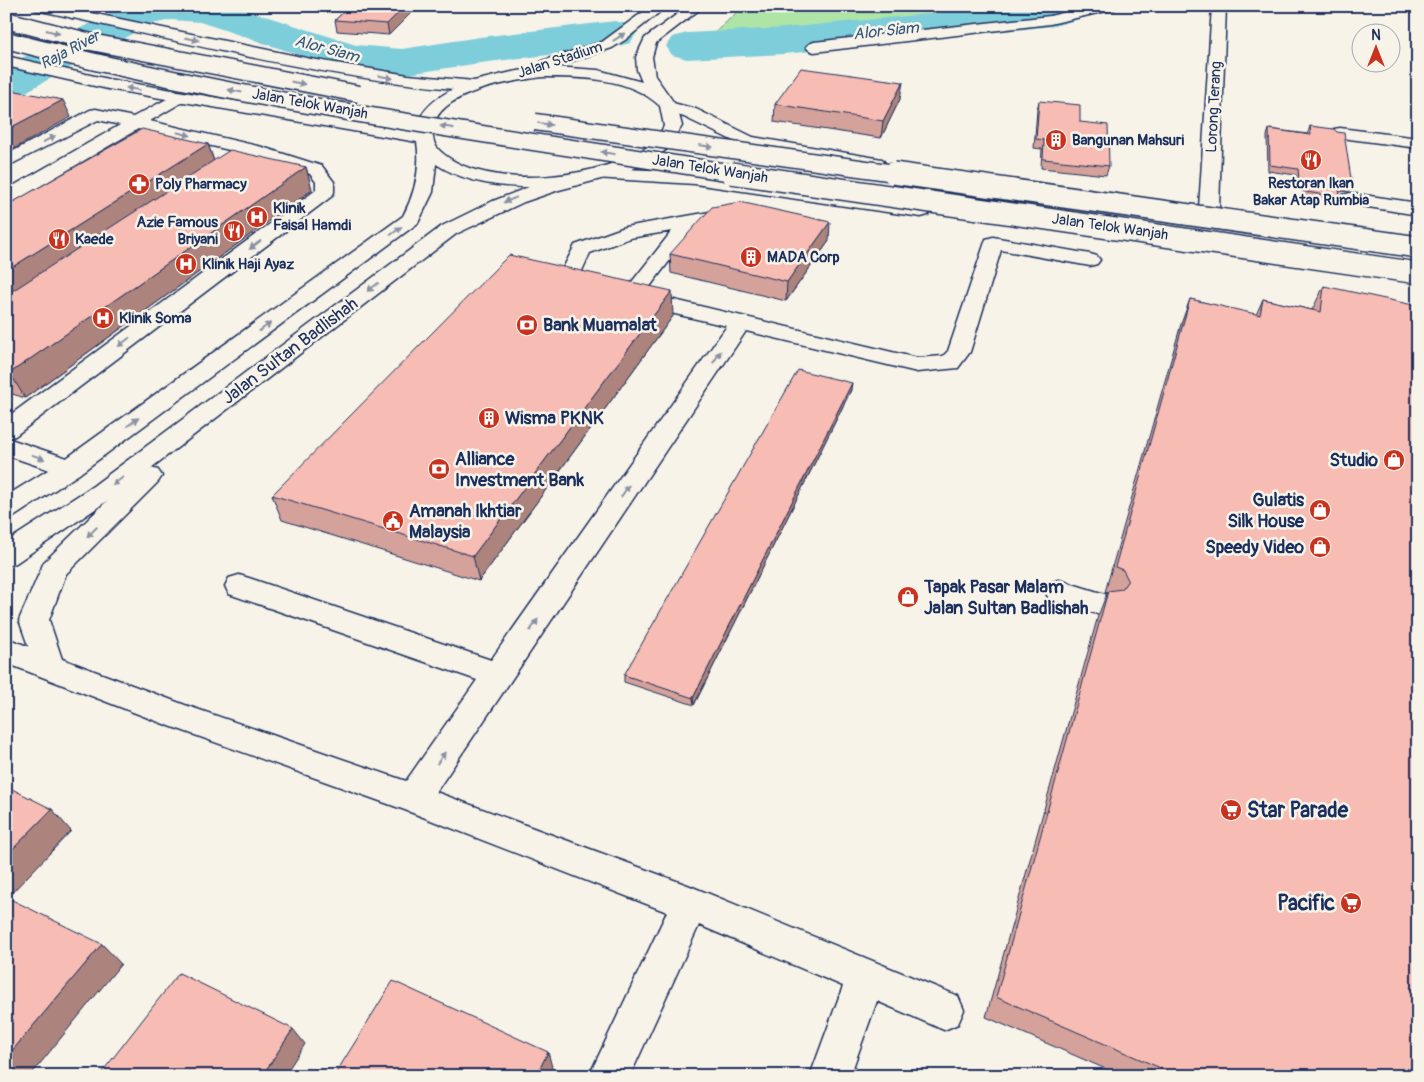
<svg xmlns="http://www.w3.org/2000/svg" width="1424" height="1082" font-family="Pangolin,sans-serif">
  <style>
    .green { fill: #aee4a6; stroke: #648a82 }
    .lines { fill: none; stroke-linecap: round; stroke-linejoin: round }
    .river { fill: #7ecddb; fill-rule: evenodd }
    .minor-casing { stroke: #1b2f5e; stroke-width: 3 }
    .major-casing { stroke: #1b2f5e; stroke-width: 3 }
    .minor { fill: #f7f3e8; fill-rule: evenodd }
    .major { fill: #f7f3e8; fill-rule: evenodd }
    .major-bridge-far1-casing { stroke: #1b2f5e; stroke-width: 19; stroke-linecap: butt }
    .major-bridge-casing { stroke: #1b2f5e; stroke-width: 24; stroke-linecap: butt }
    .major-bridge-far1 { stroke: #f7f3e8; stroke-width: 16 }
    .major-bridge { stroke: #f7f3e8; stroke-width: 21 }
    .wall { fill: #d4a29a; stroke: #1b2f5e }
    .shaded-wall { fill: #ad847d; stroke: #1b2f5e }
    .building { fill: #f7bcb3; stroke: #1b2f5e }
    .oneway { fill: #8991a3 }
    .labels { text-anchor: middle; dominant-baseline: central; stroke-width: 5; stroke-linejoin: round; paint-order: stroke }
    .far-street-label { font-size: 15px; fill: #1b2f5e; stroke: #f7f3e8 }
    .far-poi-label { font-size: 15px; font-weight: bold; fill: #1b2f5e; stroke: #f7f3e8; text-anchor: start }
    .far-water-label { font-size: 16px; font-style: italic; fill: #34567d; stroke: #f7f3e8 }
    .poi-label { font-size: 18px; font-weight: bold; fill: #1b2f5e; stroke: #f7f3e8; text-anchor: start }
    .street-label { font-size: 18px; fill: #1b2f5e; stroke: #f7f3e8 }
    .near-poi-label { font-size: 21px; font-weight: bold; fill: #1b2f5e; stroke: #f7f3e8; text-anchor: start }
  </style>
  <rect width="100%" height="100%" fill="#f7f3e8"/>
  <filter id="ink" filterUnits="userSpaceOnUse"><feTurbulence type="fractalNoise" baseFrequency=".02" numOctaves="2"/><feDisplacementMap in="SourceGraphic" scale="10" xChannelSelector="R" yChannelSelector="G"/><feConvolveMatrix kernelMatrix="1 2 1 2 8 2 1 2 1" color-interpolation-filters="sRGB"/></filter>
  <g filter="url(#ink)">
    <path class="green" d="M744 6H975L980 17 821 33 711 36Z"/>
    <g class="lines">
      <path class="river" d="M124 6H234L356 45 402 49 480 37 615 21 630 25 636 34 630 43 615 47 480 63 402 75 351 71 336 67 200 22 171 20 148 25 22 94 6 98V66Z
        M1009 6H1104L1098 14 1054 26 784 54 687 59 672 55 666 46 672 37 687 33 784 28Z"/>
      <g class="minor-casing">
        <path id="minor" d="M83 6H102L81 18H71L69 15 71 12Z
          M1091 6H1117L1115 9 1050 24 814 52 809 50 806 47 809 44 814 42 1050 16Z
          M1212 6H1226L1219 208 1216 212 1209 214 1202 212 1199 208Z
          M1411 6H1418V11L1413 10Z
          M180 92 186 94 188 97 186 100 150 121 262 147 322 166 334 182V192L332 196 15 436 7 438 79 462 83 468 79 474 70 477 6 455V418L316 190V182L310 174 251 155 138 129 13 202 6 204V190L120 125 98 120 6 167V155L90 110 96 109 133 117Z
          M669 102 696 109 753 137 876 158 882 159 885 163 882 167 876 168 742 145 684 117 663 111 661 107 663 103Z
          M1340 128 1418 138V148L1334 137 1331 133 1334 129Z
          M601 168 695 172 921 205 928 207 931 211 928 215 921 217 695 184 595 178 592 174 595 170Z
          M1350 193 1418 203V215L1343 203 1340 199 1343 195Z
          M738 207 745 209 748 213 745 217 696 226 645 293 917 358 943 356 948 351 986 239 993 237 1090 254 1097 256 1100 260 1097 264 1090 266 1001 250 970 352 958 368 917 372 746 331 436 792 690 886 958 996 964 1010 958 1024 944 1030 877 1001 850 1076H810L843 986 699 925 630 1076H589L667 912 405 810 164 724 6 663V638L185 705 406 781 477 680 229 594 225 586 229 578 239 575 249 578 491 660 727 326 623 302 620 297 672 231 630 238 590 253 581 273 603 282 607 286 603 290 596 292 562 280 559 276 575 245 625 227Z
          M1059 580 1111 596 1116 604 1111 612 1101 615 1049 599 1045 591 1049 583Z"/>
      </g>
      <g class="major-casing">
        <path id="major" d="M30 6H58L311 59 408 75 474 81 512 72 542 67 540 64 542 61 602 42 651 6H667L625 40 612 48 554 67 598 70 642 82 637 70 636 57 645 38 688 6H704L656 43 652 57 655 76 677 107 682 126 667 149 647 163 620 174 559 190 524 202 456 234 151 468 158 470 162 476 158 482 66 574 49 620 64 665 60 674 49 677 38 674 19 620 44 562 107 501 16 563 6 566V542L93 486 442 226 493 201 529 187C497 187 464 182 436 164L433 192 418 223 79 474 15 516 6 518V496L61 462 403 216C415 193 421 168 417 142L108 89 6 66V56L108 79 416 132C418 111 436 98 453 89 313 76 175 40 37 10ZM543 77C582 77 629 77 660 106L664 126C661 131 659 138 654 142 609 179 484 194 439 150 434 145 432 137 433 129 437 91 513 81 543 77Z"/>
      </g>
      <use href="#minor" class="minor"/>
      <use href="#major" class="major"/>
      <g class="major-bridge-far1-casing">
        <path id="major-bridge-far1" d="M6 20 91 42 359 94
          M6 40C246 103 494 135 739 174
          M535 122 902 174"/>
      </g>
      <g class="major-bridge-casing">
        <path id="major-bridge" d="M731 173 1418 273
          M893 173 1418 247"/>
      </g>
      <use href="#major-bridge-far1" class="major-bridge-far1"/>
      <use href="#major-bridge" class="major-bridge"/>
    </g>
    <path class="wall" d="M350 6H418L389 35 337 31 335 20Z
      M900 99 881 138 774 122 775 104Z
      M1039 101 1080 122 1109 166 1106 175 1041 168 1042 149 1034 148 1037 110Z
      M1310 126 1352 185 1349 191 1339 192 1340 197 1337 204 1304 199 1302 187H1296V175L1268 171 1267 136 1269 129 1308 134V133Z
      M208 144 214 161 306 167 312 190 25 398 6 392V206Z
      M829 241 786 301 671 273 670 254Z
      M1324 286 1418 1076H1122L986 1017 1098 616 1107 593 1105 592 1181 324 1190 299 1256 315 1263 299 1312 310Z
      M673 316 479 581 282 520 272 495Z
      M851 390 694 705 624 682V675Z"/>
    <path class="shaded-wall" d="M405 6H418L389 35 387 24Z
      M903 82 900 99 881 138 883 121Z
      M63 100 71 117 6 153V130Z
      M208 144 216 167 6 304V271Z
      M306 167 312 190 25 398 10 373Z
      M830 222 829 241 786 301 787 282Z
      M672 291 673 316 479 581 473 556Z
      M852 383 851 390 694 705 693 698Z
      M52 809 71 831 6 899V856Z
      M102 944 121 964 30 1076H6V1058Z
      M293 1029 305 1044 284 1076H262Z
      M548 1052 552 1067 548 1076H536Z"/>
    <path class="building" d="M350 6H405L387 24 335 20Z
      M801 68 903 82 883 121 775 104Z
      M6 89 63 100 6 130Z
      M1039 101 1080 105V122L1108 125 1109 166 1043 159 1044 140 1036 139Z
      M1310 126 1334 129 1337 132 1344 133 1352 185 1339 186 1340 197 1306 192 1305 181 1299 180 1298 169 1270 165 1269 129 1311 135Z
      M142 129 208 144 6 271V206Z
      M230 150 306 167 10 373 6 372V295Z
      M740 202 830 222 787 282 670 254 712 207Z
      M509 255 672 291 473 556 272 495Z
      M1324 286 1418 306V1076H1179L996 997 1108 591 1122 589 1128 580 1123 570 1115 567 1190 299 1260 315 1263 299 1321 312Z
      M798 370 852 383 693 698 624 675Z
      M6 786 52 809 6 856Z
      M6 897 102 944 6 1058Z
      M179 973 293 1029 262 1076H99Z
      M393 981 548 1052 536 1076H334Z"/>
    <defs><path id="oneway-solid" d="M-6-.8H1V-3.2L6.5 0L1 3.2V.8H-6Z" transform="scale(1.25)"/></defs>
    <g class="oneway">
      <use href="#oneway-solid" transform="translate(53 32) rotate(15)"/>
      <use href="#oneway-solid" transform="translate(619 37) rotate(-34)"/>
      <use href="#oneway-solid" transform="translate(192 39) rotate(12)"/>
      <use href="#oneway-solid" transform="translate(386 77) rotate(10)"/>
      <use href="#oneway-solid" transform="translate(298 83) rotate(11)"/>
      <use href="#oneway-solid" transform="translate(133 89) rotate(-170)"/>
      <use href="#oneway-solid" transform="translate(235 91) rotate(-169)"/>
      <use href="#oneway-solid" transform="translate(545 124) rotate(9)"/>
      <use href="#oneway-solid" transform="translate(447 127) rotate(-171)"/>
      <use href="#oneway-solid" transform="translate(184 134) rotate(13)"/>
      <use href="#oneway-solid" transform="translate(49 139) rotate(-28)"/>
      <use href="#oneway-solid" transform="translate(706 146) rotate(8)"/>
      <use href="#oneway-solid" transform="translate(608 153) rotate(-171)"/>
      <use href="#oneway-solid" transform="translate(510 200) rotate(158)"/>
      <use href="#oneway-solid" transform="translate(396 231) rotate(-37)"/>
      <use href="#oneway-solid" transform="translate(255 245) rotate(143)"/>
      <use href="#oneway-solid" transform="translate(373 287) rotate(143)"/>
      <use href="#oneway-solid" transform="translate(265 327) rotate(-36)"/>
      <use href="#oneway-solid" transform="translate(124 342) rotate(143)"/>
      <use href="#oneway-solid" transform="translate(717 357) rotate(-56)"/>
      <use href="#oneway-solid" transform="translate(133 422) rotate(-36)"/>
      <use href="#oneway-solid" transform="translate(38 457) rotate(20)"/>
      <use href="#oneway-solid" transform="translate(118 481) rotate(143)"/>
      <use href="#oneway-solid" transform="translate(625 491) rotate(-56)"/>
      <use href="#oneway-solid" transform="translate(92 532) rotate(135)"/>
      <use href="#oneway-solid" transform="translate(534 625) rotate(-56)"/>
      <use href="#oneway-solid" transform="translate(441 758) rotate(-55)"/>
    </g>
  </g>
  <defs>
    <g id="building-disc" transform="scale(1.125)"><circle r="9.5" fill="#c8321e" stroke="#f7f3e8"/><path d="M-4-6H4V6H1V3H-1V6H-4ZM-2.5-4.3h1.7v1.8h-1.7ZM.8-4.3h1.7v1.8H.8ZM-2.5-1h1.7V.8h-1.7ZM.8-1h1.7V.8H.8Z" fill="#fff"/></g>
    <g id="restaurant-disc" transform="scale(1.125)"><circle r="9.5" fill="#c8321e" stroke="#f7f3e8"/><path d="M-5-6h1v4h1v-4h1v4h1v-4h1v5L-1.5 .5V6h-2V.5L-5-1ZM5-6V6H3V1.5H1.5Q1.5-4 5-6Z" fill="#fff"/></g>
    <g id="pharmacy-disc" transform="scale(1.125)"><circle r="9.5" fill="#c8321e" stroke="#f7f3e8"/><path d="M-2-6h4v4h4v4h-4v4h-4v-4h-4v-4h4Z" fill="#fff"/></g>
    <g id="hospital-disc" transform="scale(1.125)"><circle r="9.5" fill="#c8321e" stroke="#f7f3e8"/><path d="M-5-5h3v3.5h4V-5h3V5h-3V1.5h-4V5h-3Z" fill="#fff"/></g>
    <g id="bank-disc" transform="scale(1.125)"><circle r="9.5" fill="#c8321e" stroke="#f7f3e8"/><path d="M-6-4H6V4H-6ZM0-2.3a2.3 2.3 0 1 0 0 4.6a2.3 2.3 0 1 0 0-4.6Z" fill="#fff"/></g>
    <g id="shop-disc" transform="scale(1.125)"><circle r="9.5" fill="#c8321e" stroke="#f7f3e8"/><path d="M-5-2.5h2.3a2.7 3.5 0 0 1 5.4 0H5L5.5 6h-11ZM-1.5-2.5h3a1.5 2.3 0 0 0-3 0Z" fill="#fff"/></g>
    <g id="civic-disc" transform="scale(1.125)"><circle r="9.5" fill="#c8321e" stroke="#f7f3e8"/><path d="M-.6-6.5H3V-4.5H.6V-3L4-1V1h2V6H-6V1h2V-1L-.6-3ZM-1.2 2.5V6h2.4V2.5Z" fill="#fff"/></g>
    <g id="supermarket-disc" transform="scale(1.125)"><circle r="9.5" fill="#c8321e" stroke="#f7f3e8"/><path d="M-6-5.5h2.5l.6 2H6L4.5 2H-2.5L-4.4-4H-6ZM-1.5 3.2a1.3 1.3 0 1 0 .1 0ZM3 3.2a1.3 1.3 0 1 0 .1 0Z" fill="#fff"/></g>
  </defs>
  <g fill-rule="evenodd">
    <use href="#building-disc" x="1056" y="140"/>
    <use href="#restaurant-disc" x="1311" y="160"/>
    <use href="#pharmacy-disc" x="139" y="184"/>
    <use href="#hospital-disc" x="257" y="217"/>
    <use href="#restaurant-disc" x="234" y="231"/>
    <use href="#restaurant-disc" x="59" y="239"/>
    <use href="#building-disc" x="751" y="257"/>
    <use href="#hospital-disc" x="186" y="264"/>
    <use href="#hospital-disc" x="103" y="318"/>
    <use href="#bank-disc" x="527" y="325"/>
    <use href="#building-disc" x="489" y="418"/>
    <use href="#shop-disc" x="1394" y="460"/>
    <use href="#bank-disc" x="439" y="469"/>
    <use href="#shop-disc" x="1320" y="510"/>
    <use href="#civic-disc" x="393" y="521"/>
    <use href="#shop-disc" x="1320" y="547"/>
    <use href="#shop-disc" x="908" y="597"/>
    <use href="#supermarket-disc" x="1231" y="810"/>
    <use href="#supermarket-disc" x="1351" y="903"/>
  </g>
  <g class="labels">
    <g class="far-street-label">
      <text transform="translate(560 60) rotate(-18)">Jalan Stadium</text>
      <text transform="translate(310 104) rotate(10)">Jalan Telok Wanjah</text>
      <text transform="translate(1214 107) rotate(-87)">Lorong Terang</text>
      <text transform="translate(710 169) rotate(9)">Jalan Telok Wanjah</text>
      <text transform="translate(1110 227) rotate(8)">Jalan Telok Wanjah</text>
    </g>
    <g class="far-poi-label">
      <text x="1072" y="140">Bangunan Mahsuri</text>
      <text x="1311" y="183" text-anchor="middle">Restoran Ikan<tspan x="1311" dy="17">Bakar Atap Rumbia</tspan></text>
      <text x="155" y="184">Poly Pharmacy</text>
      <text x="273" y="208">Klinik<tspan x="273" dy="17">Faisal Hamdi</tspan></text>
      <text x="218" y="222" text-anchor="end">Azie Famous<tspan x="218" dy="17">Briyani</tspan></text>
      <text x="75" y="239">Kaede</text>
      <text x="767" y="257">MADA Corp</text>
      <text x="202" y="264">Klinik Haji Ayaz</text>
      <text x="119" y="318">Klinik Soma</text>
    </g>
    <g class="far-water-label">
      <text transform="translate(886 31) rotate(-6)">Alor Siam</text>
      <text transform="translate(327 49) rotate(15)">Alor Siam</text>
      <text transform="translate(70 50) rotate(-28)">Raja River</text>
    </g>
    <g class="poi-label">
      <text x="543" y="325">Bank Muamalat</text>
      <text x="505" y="418">Wisma PKNK</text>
      <text x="455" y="459">Alliance<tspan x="455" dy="21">Investment Bank</tspan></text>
      <text x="1378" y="460" text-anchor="end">Studio</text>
      <text x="1304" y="500" text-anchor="end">Gulatis<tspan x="1304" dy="21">Silk House</tspan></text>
      <text x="409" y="511">Amanah Ikhtiar<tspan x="409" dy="21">Malaysia</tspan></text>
      <text x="1304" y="547" text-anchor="end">Speedy Video</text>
      <text x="924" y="587">Tapak Pasar Malam<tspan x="924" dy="21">Jalan Sultan Badlishah</tspan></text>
    </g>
    <g class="street-label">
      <text transform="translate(290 351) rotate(-37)">Jalan Sultan Badlishah</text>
    </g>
    <g class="near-poi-label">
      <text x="1247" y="810">Star Parade</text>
      <text x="1335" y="903" text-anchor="end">Pacific</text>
    </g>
  </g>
  <rect width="1424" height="1082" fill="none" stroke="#f7f3e8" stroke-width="25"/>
  <rect x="12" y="12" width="1399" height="1057" fill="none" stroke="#1b2f5e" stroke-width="2" filter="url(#ink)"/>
  <g transform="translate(1376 48)"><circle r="24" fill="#f7f3e8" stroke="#9fa5b1"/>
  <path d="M0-4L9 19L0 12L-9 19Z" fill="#c8321e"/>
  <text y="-8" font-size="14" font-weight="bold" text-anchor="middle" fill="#1b2f5e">N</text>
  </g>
</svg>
